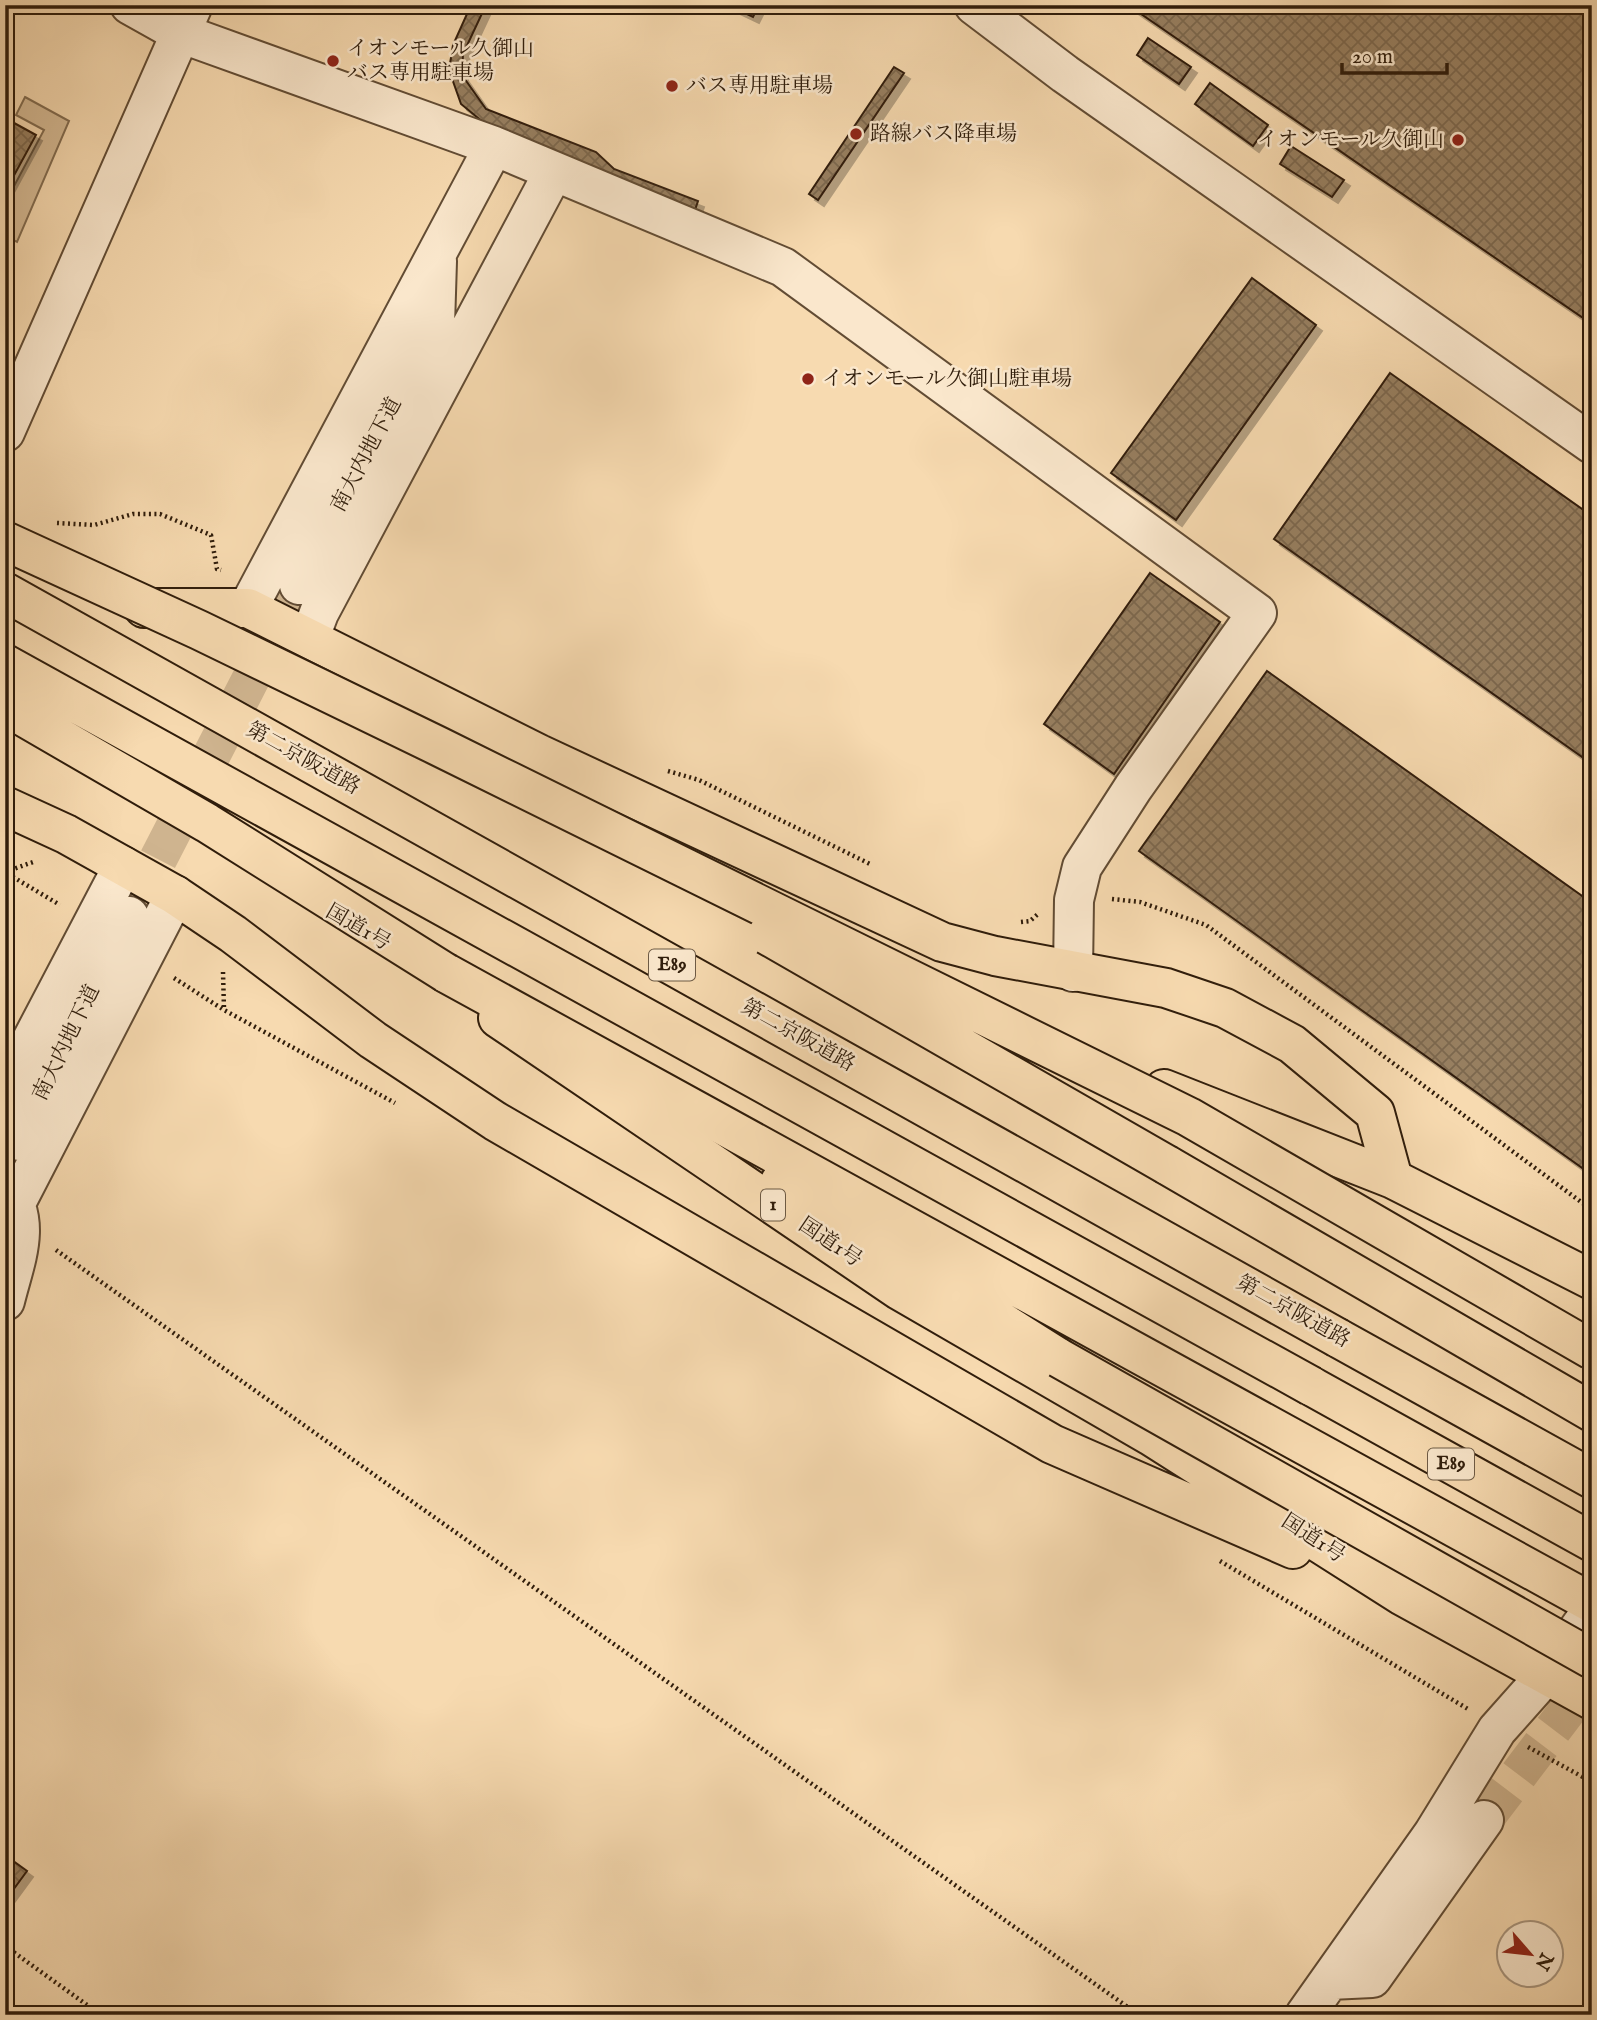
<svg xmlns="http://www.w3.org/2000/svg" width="1597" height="2020" font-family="'IM FELL English','Noto Serif JP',serif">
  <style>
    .green { fill: #d5ba94; stroke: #826c50; stroke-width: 2 }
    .building { fill: url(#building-cross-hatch); stroke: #301d0b; stroke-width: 2; filter: url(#shadow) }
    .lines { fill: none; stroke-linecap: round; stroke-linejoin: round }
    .minor-tunnel { stroke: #cfb48f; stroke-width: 38; stroke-dasharray: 38 19; stroke-linecap: butt }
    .minor-casing { stroke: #624c34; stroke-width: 42 }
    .tertiary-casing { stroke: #624c34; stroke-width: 42 }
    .trunk-casing { stroke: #301d0b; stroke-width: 42 }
    .motorway-casing { stroke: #301d0b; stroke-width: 42 }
    .path { stroke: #301d0b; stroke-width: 4.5; stroke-dasharray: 2 3.5; stroke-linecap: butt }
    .minor { stroke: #fae7cc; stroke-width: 38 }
    .tertiary { stroke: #fae7cc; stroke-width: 38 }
    .trunk { stroke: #f7dab0; stroke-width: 38 }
    .motorway { stroke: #f7dab0; stroke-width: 38 }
    .motorway-bridge-casing { stroke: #301d0b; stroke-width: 42; stroke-linecap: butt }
    .motorway-bridge { stroke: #f7dab0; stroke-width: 38 }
    .poi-dot { fill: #8f2418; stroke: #fae7cc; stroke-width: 2.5 }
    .labels { text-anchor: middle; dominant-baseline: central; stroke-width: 5; stroke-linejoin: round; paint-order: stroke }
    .shield { fill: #fae7cc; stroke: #6d5a45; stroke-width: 2 }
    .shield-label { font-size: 19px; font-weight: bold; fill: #301d0b }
    .poi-label { font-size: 21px; fill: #301d0b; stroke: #fae7cc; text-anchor: start }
    .street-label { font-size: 21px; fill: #301d0b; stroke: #fae7cc }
  </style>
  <defs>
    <pattern id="building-cross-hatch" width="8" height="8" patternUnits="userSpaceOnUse" patternTransform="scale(1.75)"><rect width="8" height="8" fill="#977f61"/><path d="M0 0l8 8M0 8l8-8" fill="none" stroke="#7c674e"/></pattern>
    <filter id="shadow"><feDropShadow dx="6" dy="6" stdDeviation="0" flood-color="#0004"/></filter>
  </defs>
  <rect width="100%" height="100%" fill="#f7dab0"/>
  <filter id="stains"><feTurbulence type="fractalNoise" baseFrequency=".00286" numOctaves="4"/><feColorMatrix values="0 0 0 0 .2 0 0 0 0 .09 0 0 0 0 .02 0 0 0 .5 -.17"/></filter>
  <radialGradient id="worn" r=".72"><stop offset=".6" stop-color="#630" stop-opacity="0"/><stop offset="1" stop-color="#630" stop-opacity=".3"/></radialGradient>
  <path class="green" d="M25 97 69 121 17 242 5 236V203L44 130 16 115Z"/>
  <path class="building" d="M471 5H486L463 54 462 75 486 109 596 152 614 169 698 201 693 216 484 123 461 104 449 70 453 45Z
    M728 5H759L753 17Z
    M1128 5H1592V324L1520 275Z
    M1148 38 1191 67 1179 84 1137 55Z
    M894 67 904 73 818 200 809 194Z
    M1210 83 1268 125 1253 146 1195 104Z
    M5 118 36 135 5 192Z
    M1291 146 1344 180 1332 197 1280 164Z
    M1252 278 1316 325 1176 520 1111 473Z
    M1390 373 1592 516V764L1274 539Z
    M1150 573 1220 622 1114 774 1044 724Z
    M1267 671 1592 903V1175L1139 851Z
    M5 1855 27 1871 5 1901Z"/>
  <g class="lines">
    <path class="minor-tunnel" d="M132 910 299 585
      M1484 1820 1592 1678"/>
    <g class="minor-casing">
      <path id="minor" d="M130 5 180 33 494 146 783 267 1257 613 1133 788 1082 867 1074 900 1073 972
        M299 585 435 325 437 261
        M248 608 494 146
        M310 637 319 613 553 173
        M5 1091 123 866
        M19 1141 129 916
        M5 1186C33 1223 15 1260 5 1301
        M17 1201 175 895
        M1330 1980 1372 1978 1484 1820
        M1305 2015 1433 1834 1497 1730 1545 1676"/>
    </g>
    <g class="tertiary-casing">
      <path id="tertiary" d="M974 5 1065 74 1592 444
        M5 432 193 5
        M1549 1671 1592 1610"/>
    </g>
    <g class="trunk-casing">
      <path id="trunk" d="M144 608H248L539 754 942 942 995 956 1166 988 1225 1008 1292 1044 1375 1113 1393 1179
        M5 806 66 834 175 895 233 934 373 1040 495 1121 1052 1444 1293 1549
        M498 1018 899 1290 1151 1436 1401 1595 1592 1700
        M1164 1089 1393 1179 1592 1280"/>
    </g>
    <g class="motorway-casing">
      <path id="motorway" d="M446 973 1592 1603
        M1167 1165 1592 1412
        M780 1182 1059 1358
        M1338 1338 1592 1479
        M1311 1386 1592 1542"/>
    </g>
    <path class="path" d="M57 523 94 525 133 514H160L211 535 217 569 221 570
      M668 771 699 780 870 864
      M5 872 36 861
      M8 874 60 905
      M1112 899 1140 902 1206 925 1592 1210
      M1021 922 1030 921 1038 914
      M223 972 224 1009
      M174 978 224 1010 395 1103
      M56 1250 1139 2015
      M1220 1561 1468 1709
      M1528 1747 1592 1782
      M5 1946 101 2015"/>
    <use href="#minor" class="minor"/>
    <use href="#tertiary" class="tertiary"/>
    <use href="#trunk" class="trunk"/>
    <use href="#motorway" class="motorway"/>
    <g class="motorway-bridge-casing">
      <path id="motorway-bridge" d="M5 541 199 630 438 746 1189 1117 1592 1350
        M5 592 1338 1338
        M5 664 1311 1386
        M5 706 207 823 446 973
        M767 935 1167 1165
        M1059 1358 1592 1659"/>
    </g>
    <use href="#motorway-bridge" class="motorway-bridge"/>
  </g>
  <g class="poi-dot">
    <circle cx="333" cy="61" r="7"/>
    <circle cx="672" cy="86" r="7"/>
    <circle cx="856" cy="134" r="7"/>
    <circle cx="1458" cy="140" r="7"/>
    <circle cx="808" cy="379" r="7"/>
  </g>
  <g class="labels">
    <g class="shield">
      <rect x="649" y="949.5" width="46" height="31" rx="5"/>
      <rect x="761" y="1189.5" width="24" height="31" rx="5"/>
      <rect x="1428" y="1448.5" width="46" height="31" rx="5"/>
    </g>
    <g class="shield-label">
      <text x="672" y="965">E89</text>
      <text x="773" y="1205">1</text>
      <text x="1451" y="1464">E89</text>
    </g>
    <g class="poi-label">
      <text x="347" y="49">イオンモール久御山<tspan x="347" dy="24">バス専用駐車場</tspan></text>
      <text x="686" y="86">バス専用駐車場</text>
      <text x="870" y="134">路線バス降車場</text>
      <text x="1444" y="140" text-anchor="end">イオンモール久御山</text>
      <text x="822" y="379">イオンモール久御山駐車場</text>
    </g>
    <g class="street-label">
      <text transform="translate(367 455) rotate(-62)">南大内地下道</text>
      <text transform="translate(303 759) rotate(29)">第二京阪道路</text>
      <text transform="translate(358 928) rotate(30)">国道1号</text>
      <text transform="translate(798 1036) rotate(29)">第二京阪道路</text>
      <text transform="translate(67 1043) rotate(-64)">南大内地下道</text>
      <text transform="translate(830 1243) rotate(34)">国道1号</text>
      <text transform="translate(1293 1312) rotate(29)">第二京阪道路</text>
      <text transform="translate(1313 1539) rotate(33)">国道1号</text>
    </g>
  </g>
  <rect width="1597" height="2020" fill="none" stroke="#f7dab0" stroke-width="28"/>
  <rect x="7" y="7" width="1583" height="2006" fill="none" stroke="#301d0b" stroke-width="3.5"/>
  <rect x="14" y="14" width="1569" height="1992" fill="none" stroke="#301d0b" stroke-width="2"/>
  <g transform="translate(1530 1954) rotate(118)"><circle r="33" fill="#fae7cc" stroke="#a9967f" stroke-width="2"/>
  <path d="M0-5L12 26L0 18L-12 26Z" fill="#8f2418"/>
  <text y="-10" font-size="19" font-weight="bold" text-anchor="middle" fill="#301d0b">N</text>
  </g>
  <path d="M1342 63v10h105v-10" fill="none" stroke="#301d0b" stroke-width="3.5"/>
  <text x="1352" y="63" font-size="21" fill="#301d0b" stroke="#fae7cc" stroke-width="5" paint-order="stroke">20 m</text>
  <rect width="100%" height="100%" filter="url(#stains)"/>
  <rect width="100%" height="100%" fill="url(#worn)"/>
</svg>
